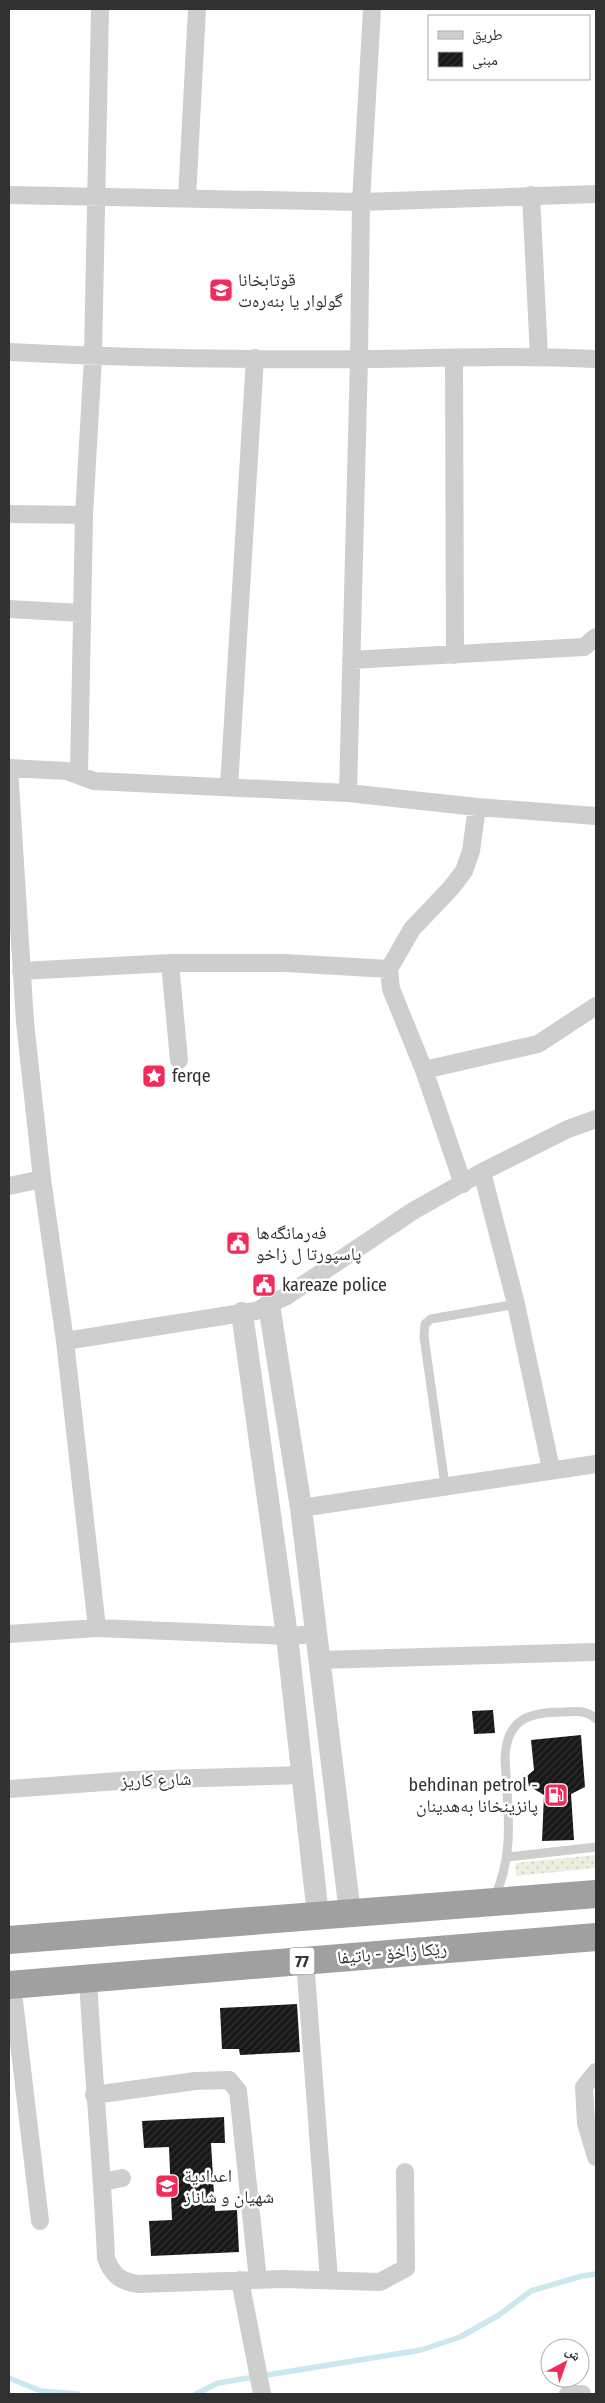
<svg xmlns="http://www.w3.org/2000/svg" width="605" height="2403" font-family="'Fira Sans Condensed','Noto Naskh Arabic',sans-serif">
  <style>
    .park { fill: url(#park-dots) }
    .lines { fill: none; stroke-linecap: round; stroke-linejoin: round }
    .stream { stroke: #cbe7ef; stroke-width: 5.5 }
    .building { fill: url(#building-hatch) }
    .service { stroke: #cecece; stroke-width: 9 }
    .minor { stroke: #cecece; stroke-width: 18 }
    .tertiary { stroke: #cecece; stroke-width: 22 }
    .trunk { stroke: #a0a0a0; stroke-width: 28 }
    .labels { text-anchor: middle; dominant-baseline: central; stroke-width: 5; stroke-linejoin: round; paint-order: stroke }
    .shield { fill: #fff; stroke: #6f6f6f; stroke-width: 1 }
    .shield-label { font-size: 16px; font-weight: bold; fill: #313131 }
    .poi-label { font-size: 18px; fill: #313131; stroke: #fff; text-anchor: start }
    .street-label { font-size: 18px; fill: #313131; stroke: #fff }
  </style>
  <defs>
    <pattern id="park-dots" width="8" height="8" patternUnits="userSpaceOnUse" patternTransform="scale(1.25)"><rect width="8" height="8" fill="#eaefdf"/><path d="M2 2h.1M6 6h.1" fill="none" stroke="#c9cdc0" stroke-width="1.8" stroke-linecap="round"/></pattern>
    <pattern id="building-hatch" width="6" height="6" patternUnits="userSpaceOnUse" patternTransform="scale(1.25)"><rect width="6" height="6" fill="#181818"/><path d="M-1 1l2-2M0 6l6-6M5 7l2-2" fill="none" stroke="#313131"/></pattern>
  </defs>
  <rect width="100%" height="100%" fill="#fff"/>
  <path class="park" d="M596 1855V1868L516 1876 515 1863Z"/>
  <g class="lines">
    <path class="stream" d="M9 2378 41 2391 78 2394
      M196 2394 218 2383 421 2350 460 2337 499 2315 531 2291 582 2276 596 2274"/>
  </g>
  <path class="building" d="M493 1710 495 1733 474 1734 472 1711Z
    M581 1735 585 1787 571 1794 574 1840 542 1841 544 1795 529 1786 527 1776 534 1770 531 1740Z
    M297 2004 300 2052 240 2055 239 2049H222L220 2008Z
    M224 2117 225 2143H211L215 2211 237 2210 239 2252 151 2256 149 2221 172 2220 169 2147 144 2148 142 2121Z"/>
  <g class="lines">
    <path class="service" d="M445 1485 424 1337 425 1324 431 1319 516 1304
      M508 1857 596 1847
      M494 1898C516 1852 507 1807 505 1757 507 1719 529 1712 563 1712 575 1711 587 1710 596 1719"/>
    <path class="minor" d="M9 195 361 202 596 194
      M531 195 539 356
      M187 198 197 9
      M9 352C126 358 244 360 361 359 440 358 518 355 596 359
      M454 358 455 655
      M9 514 84 515
      M9 609 82 613
      M351 660 584 647 596 637
      M9 768 25 1022 42 1179 65 1341 97 1628
      M9 768 67 771 94 781 348 793 477 807 596 816
      M79 775 84 515 93 357 100 9
      M229 787 255 358
      M348 793 359 359 361 202 372 9
      M170 963 179 1060
      M21 971 170 963H285L389 969
      M424 1070 538 1044 596 1006
      M482 1172 516 1304 551 1469
      M463 1184 424 1070 391 989 389 969 412 929 451 888 464 871 471 851 477 807
      M9 1186 42 1179
      M65 1341 242 1313 256 1311 285 1297 413 1211 482 1172 568 1129 596 1119
      M301 1508 596 1464
      M9 1634 97 1628 287 1636 317 1634
      M320 1660 596 1652
      M9 1789 132 1780 303 1775
      M305 1960 329 2280
      M88 1979C93 2072 102 2165 106 2258 112 2275 121 2282 139 2284L283 2279 380 2282 406 2268 405 2172
      M12 1984 40 2221
      M596 2072 584 2087 586 2123 596 2157
      M94 2095 195 2081 229 2080 238 2091 258 2280
      M103 2182 122 2178
      M240 2280 262 2394
      M568 2394H582"/>
    <path class="tertiary" d="M269 1305 301 1508 350 1913
      M242 1313 287 1636 318 1915"/>
    <path class="trunk" d="M9 1940 596 1894
      M9 1985 596 1937"/>
  </g>
  <defs>
    <g id="school-square" transform="scale(1.25)"><rect x="-9" y="-9" width="18" height="18" rx="4" fill="#f12b5b" stroke="#fff"/><path d="M0-5L7-2L0 1L-7-2ZM-4 1L0 2.5L4 1V4Q0 6-4 4Z" fill="#fff"/></g>
    <g id="sight-square" transform="scale(1.25)"><rect x="-9" y="-9" width="18" height="18" rx="4" fill="#f12b5b" stroke="#fff"/><path d="M0-6L1.8-2.2L6-1.7L2.9 1.2L3.7 5.4L0 3.3L-3.7 5.4L-2.9 1.2L-6-1.7L-1.8-2.2Z" fill="#fff"/></g>
    <g id="civic-square" transform="scale(1.25)"><rect x="-9" y="-9" width="18" height="18" rx="4" fill="#f12b5b" stroke="#fff"/><path d="M-.6-6.5H3V-4.5H.6V-3L4-1V1h2V6H-6V1h2V-1L-.6-3ZM-1.2 2.5V6h2.4V2.5Z" fill="#fff"/></g>
    <g id="fuel-square" transform="scale(1.25)"><rect x="-9" y="-9" width="18" height="18" rx="4" fill="#f12b5b" stroke="#fff"/><path d="M-5.5-6h7V0h2V4h1.3V-2.5L3-4.5l.8-.8L6-3V5H2.5V1h-1V6h-7ZM-4.2-4.7v3.2H.2V-4.7Z" fill="#fff"/></g>
  </defs>
  <g fill-rule="evenodd">
    <use href="#school-square" x="221" y="290"/>
    <use href="#sight-square" x="154" y="1076"/>
    <use href="#civic-square" x="238" y="1243"/>
    <use href="#civic-square" x="264" y="1285"/>
    <use href="#fuel-square" x="556" y="1795"/>
    <use href="#school-square" x="167" y="2186"/>
  </g>
  <g class="labels">
    <rect class="shield" x="289.5" y="1947.5" width="25" height="27" rx="4"/>
    <g class="shield-label">
      <text x="302" y="1961">77</text>
    </g>
    <g class="poi-label">
      <text x="238" y="280">قوتابخانا<tspan x="238" dy="21">گولوار یا بنەرەت</tspan></text>
      <text x="172" y="1076">ferqe</text>
      <text x="256" y="1233">فەرمانگەها<tspan x="256" dy="21">پاسپورتا ل زاخو</tspan></text>
      <text x="282" y="1285">kareaze police</text>
      <text x="538" y="1785" text-anchor="end">behdinan petrol -<tspan x="538" dy="21">پانزینخانا بەهدینان</tspan></text>
      <text x="184" y="2176">اعدادية<tspan x="184" dy="21">شهيان و شاناز</tspan></text>
    </g>
    <g class="street-label">
      <text transform="translate(156 1780) rotate(-2)">شارع كاريز</text>
      <text transform="translate(392 1953) rotate(-5)">رێکا زاخۆ - باتیفا</text>
    </g>
  </g>
  <rect width="605" height="2403" fill="none" stroke="#313131" stroke-width="20"/>
  <rect x="428" y="15" width="162" height="65" fill="#ffffff" stroke="#adadad"/>
  <rect x="438" y="31" width="25" height="8" fill="#cecece" stroke="#adadad"/>
  <text x="472" y="40" font-size="15" fill="#313131">طريق</text>
  <rect x="438" y="52" width="25" height="15" fill="url(#building-hatch)" stroke="#adadad"/>
  <text x="472" y="65" font-size="15" fill="#313131">مبنى</text>
  <g transform="translate(565 2363) rotate(41)"><circle r="24" fill="#ffffff" stroke="#adadad"/>
  <path d="M0-4L9 19L0 12L-9 19Z" fill="#f12b5b"/>
  <text y="-8" font-size="14" font-weight="bold" text-anchor="middle" fill="#313131">ش</text>
  </g>
</svg>
